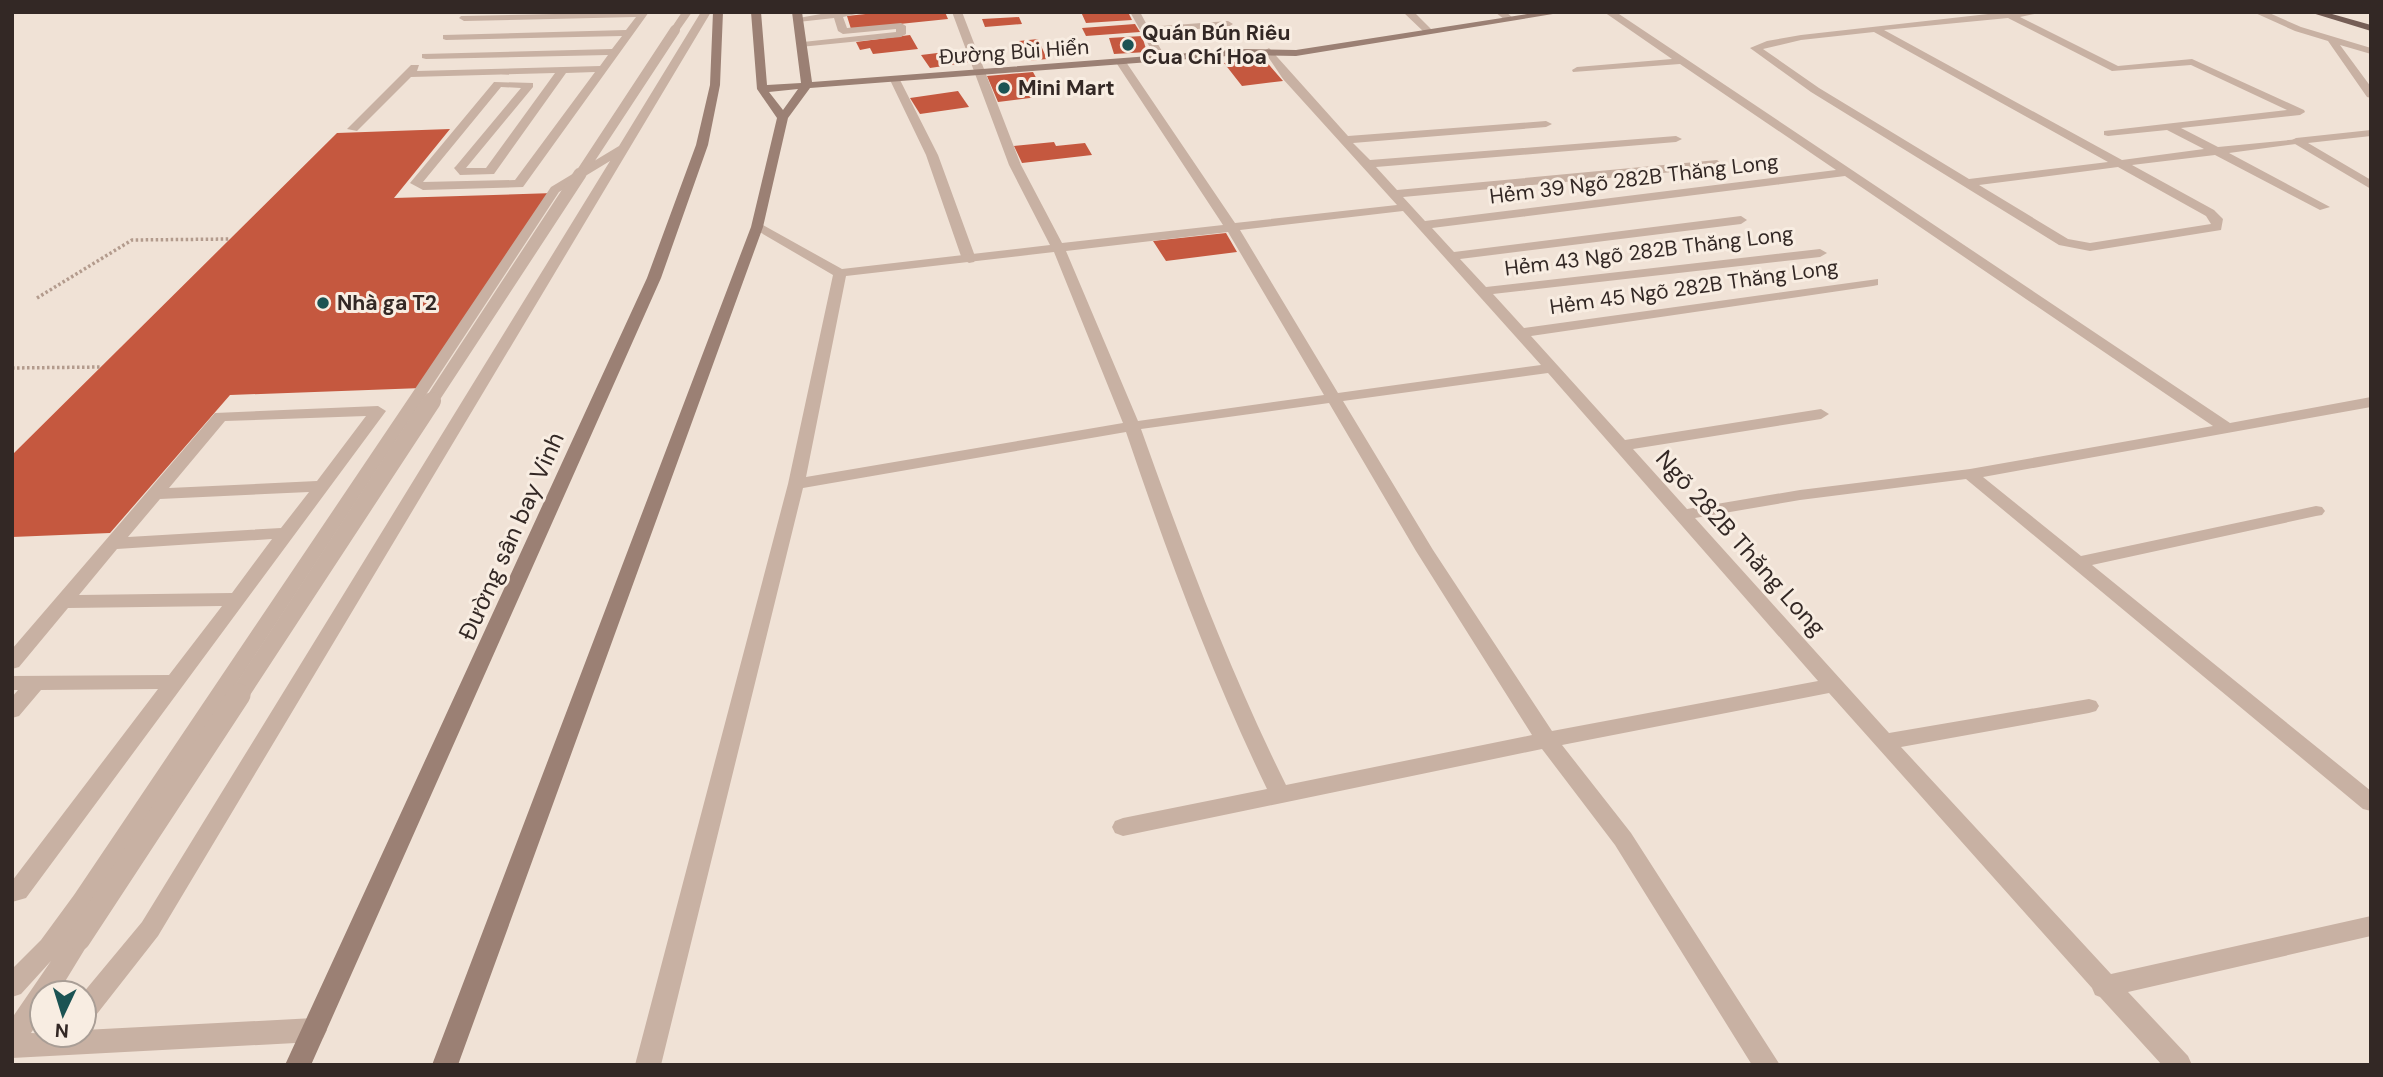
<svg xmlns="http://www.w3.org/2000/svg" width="2383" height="1077" font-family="'DM Sans',sans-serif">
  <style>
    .building { fill: #c5583f }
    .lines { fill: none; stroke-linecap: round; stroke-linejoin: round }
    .path { stroke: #b39b8d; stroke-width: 3.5; stroke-dasharray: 2.5 2.5; stroke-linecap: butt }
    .lane { fill: #c8b1a3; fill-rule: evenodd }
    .street { fill: #c8b1a3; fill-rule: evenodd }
    .secondary { fill: #9b8074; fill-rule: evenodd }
    .primary { fill: #755e56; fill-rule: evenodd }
    .street-bridge-far3 { stroke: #c8b1a3; stroke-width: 10 }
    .street-bridge-far2 { stroke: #c8b1a3; stroke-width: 13 }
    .street-bridge-far1 { stroke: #c8b1a3; stroke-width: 18 }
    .street-bridge { stroke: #c8b1a3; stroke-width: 23 }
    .poi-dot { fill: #1b5353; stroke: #f8ede2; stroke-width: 2.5 }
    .labels { text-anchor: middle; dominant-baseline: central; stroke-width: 6; stroke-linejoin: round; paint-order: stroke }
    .far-poi-label { font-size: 21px; font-weight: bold; fill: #332825; stroke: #f8ede2; text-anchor: start }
    .far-street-label { font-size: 21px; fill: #332825; stroke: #f8ede2 }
    .street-label { font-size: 24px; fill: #332825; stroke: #f8ede2 }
  </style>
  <rect width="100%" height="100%" fill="#f0e2d6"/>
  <path class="building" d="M884 12H945L948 19 851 29 847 16Z
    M1081 12H1128L1132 20 1086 23Z
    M1019 17 1022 24 985 27 982 19Z
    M1135 24 1140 32 1086 36 1082 28Z
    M910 35 918 49 873 54 870 48 860 50 856 42Z
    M1142 36 1147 52 1114 54 1109 38Z
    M1038 39 1047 59 1027 61 1019 41Z
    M962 50 971 62 930 68 921 55Z
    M1264 59 1283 81 1242 86 1224 63Z
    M1033 72 1046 96 998 102 987 76Z
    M958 91 969 107 920 114 910 98Z
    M450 129 394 198 554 193 422 388 230 395 110 533 12 537V455L337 133Z
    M1054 142 1056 146 1085 143 1092 155 1022 163 1014 146Z
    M1226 233 1237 252 1166 261 1153 241Z"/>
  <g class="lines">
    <path class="path" d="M37 298 132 240 230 239
      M12 368 101 367"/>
    <path class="lane" d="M649 12 523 187 423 190 410 183 494 82 533 83V87L466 168H486L555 73 411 77 357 131 347 129 411 65H419L417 71 600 66 608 55 426 59 422 58V54L612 49 622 36 446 40 443 39V35L626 30 636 17 464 21 459 18 461 16ZM595 72 515 180 423 182 501 87 521 88 456 166 454 168 460 175 494 174 566 73Z
      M832 12H865L843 17 847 28 901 23 906 26V34L901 37 800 47V43L803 42 896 32V29L843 34 838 31 834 18 798 22 793 19Z
      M2006 12H2043L2020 17 2118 66 2192 59 2304 110 2305 112 2300 115 2181 128 2218 147 2300 139 2302 141 2296 144 2229 153 2330 207 2320 210 2215 155 2132 165 2214 210 2223 219 2221 230 2090 251 2059 245 1811 92 1750 48 1767 41 1801 35ZM2008 18 2112 71 2191 65 2287 110 2104 131V135L2108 136 2167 130 2204 149 2122 160 1884 30ZM1874 32 2108 162 1969 179 1819 88 1763 49 1801 40ZM2118 167 2206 216 2211 224 2090 243 2068 239 1979 185Z
      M895 77 900 80 938 155 976 259 974 262 969 263 962 259 926 155 890 80Z
      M378 406 386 411 26 898 12 902V881L158 689 41 690 19 716 12 718V697L18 690H12V676L169 675 222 606 68 608 19 667 12 669V649L215 413ZM366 416 317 481 169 488 225 421ZM309 492 281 528 128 537 160 499ZM272 539 232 593 79 595 117 549Z"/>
    <path class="street" d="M682 12H692L678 32H672L670 30Z
      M701 12H711L158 936 93 1019 84 1022 83 993 142 922 610 161 559 192 75 930 87 932 91 939 58 993H42V1016L31 1033 84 1035V1030L314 1018 323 1022 327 1030 323 1038 314 1042 12 1058V1018L51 961 21 994 12 997V969L41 940 74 895 551 187 619 146Z
      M952 12H962L1021 165 1062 243 1223 225 1117 64 1122 61 1126 62 1235 223 1397 205 1283 79 1264 51 1269 48 1348 136 1546 121 1552 124 1546 127 1353 143 1370 160 1676 136 1682 139 1676 142 1376 167 1397 190 1717 160 1723 164 1717 168 1403 197 1425 221 1836 170 1680 64 1573 72 1572 70 1577 67 1672 59 1604 12H1616L2230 423 2371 397V407L1983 477 2081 556 2316 506 2322 507 2325 511 2322 515 2316 516 2092 565 2371 791V811L2363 809 1966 479 1800 500 1695 518 1889 733 2089 699 2096 701 2099 706 2096 711 2089 713 1901 747 2111 974 2371 916V936L2128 992 2188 1056 2192 1065H2162L2100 997 2095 995 2092 988 1829 693 1562 745 1631 833 1780 1065H1752L1615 845 1542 749 1123 836 1115 833 1112 827 1115 821 1123 818 1267 789C1211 673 1167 553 1126 432L803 488 661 1065H635L788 484 833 275 751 227 761 224 842 269 1050 245 1009 165ZM1845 176 2213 426 1970 469 1800 490 1687 509 1633 449 1821 419 1829 414 1821 409 1625 440 1531 336 1873 286 1878 285V279L1524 328 1493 294 1820 257 1827 253 1820 249 1486 287 1460 259 1741 224 1747 220 1741 216 1454 252 1432 228ZM1403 211 1541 365 1338 393 1240 230ZM1228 232 1324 395 1138 421 1066 251ZM1054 252 1123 423 806 477 846 276ZM1548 373 1818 681 1552 731 1433 550 1343 401ZM1329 403 1416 551 1532 735 1286 785C1229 670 1184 550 1141 429Z
      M1130 12H1140L1148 27 1228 21 1233 24 1228 27 1151 32 1167 60 1162 63 1157 60Z
      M1403 12H1414L1431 29V33H1425Z
      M1495 12H1506L1513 18 1505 20Z
      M2253 12H2267L2301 27 2371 48V54L2340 45 2371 87V98L2367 97 2328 41 2295 31Z
      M2371 130V136L2308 143 2371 180V189L2290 141 2296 138Z"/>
    <path class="secondary" d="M713 12H723L720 85 708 145 661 278 311 1065H285L647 278 696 145 710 85Z
      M751 12H761L767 85 801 83 792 12H802L812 82 1241 49 1296 50 1540 12H1565L1296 56 1241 55 810 88 788 118 763 227 458 1065H432L751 227 777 118 757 89ZM798 89 783 110 769 92Z"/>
    <path class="primary" d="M2309 12H2325L2371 25V31Z"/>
    <path class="street-bridge-far3" d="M579 176 675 30"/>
    <path class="street-bridge-far2" d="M430 403 580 174"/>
    <path class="street-bridge-far1" d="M238 697 432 401"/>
    <path class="street-bridge" d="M79 939 239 695"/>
  </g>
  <g class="poi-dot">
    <circle cx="1128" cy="45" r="7"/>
    <circle cx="1004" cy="88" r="7"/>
    <circle cx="323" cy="303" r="7"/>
  </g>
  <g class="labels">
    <g class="far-poi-label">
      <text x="1142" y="33">Quán Bún Riêu<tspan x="1142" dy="24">Cua Chí Hoa</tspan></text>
      <text x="1018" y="88">Mini Mart</text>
      <text x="337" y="303">Nhà ga T2</text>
    </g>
    <g class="far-street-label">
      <text transform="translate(1014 52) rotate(-4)">Đường Bùi Hiển</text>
      <text transform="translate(1634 179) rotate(-7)">Hẻm 39 Ngõ 282B Thăng Long</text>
      <text transform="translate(1649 251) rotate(-7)">Hẻm 43 Ngõ 282B Thăng Long</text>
      <text transform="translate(1694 287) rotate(-8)">Hẻm 45 Ngõ 282B Thăng Long</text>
    </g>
    <g class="street-label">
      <text transform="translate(511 536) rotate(-66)">Đường sân bay Vinh</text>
      <text transform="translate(1741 543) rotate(48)">Ngõ 282B Thăng Long</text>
    </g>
  </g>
  <rect width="2383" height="1077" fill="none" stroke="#332825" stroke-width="28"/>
  <g transform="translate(63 1014) rotate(184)"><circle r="33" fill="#f8ede2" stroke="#a99e96" stroke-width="2"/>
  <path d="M0-5L12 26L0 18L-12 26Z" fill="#1b5353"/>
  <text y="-10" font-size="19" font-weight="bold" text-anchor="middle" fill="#332825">N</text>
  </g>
</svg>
